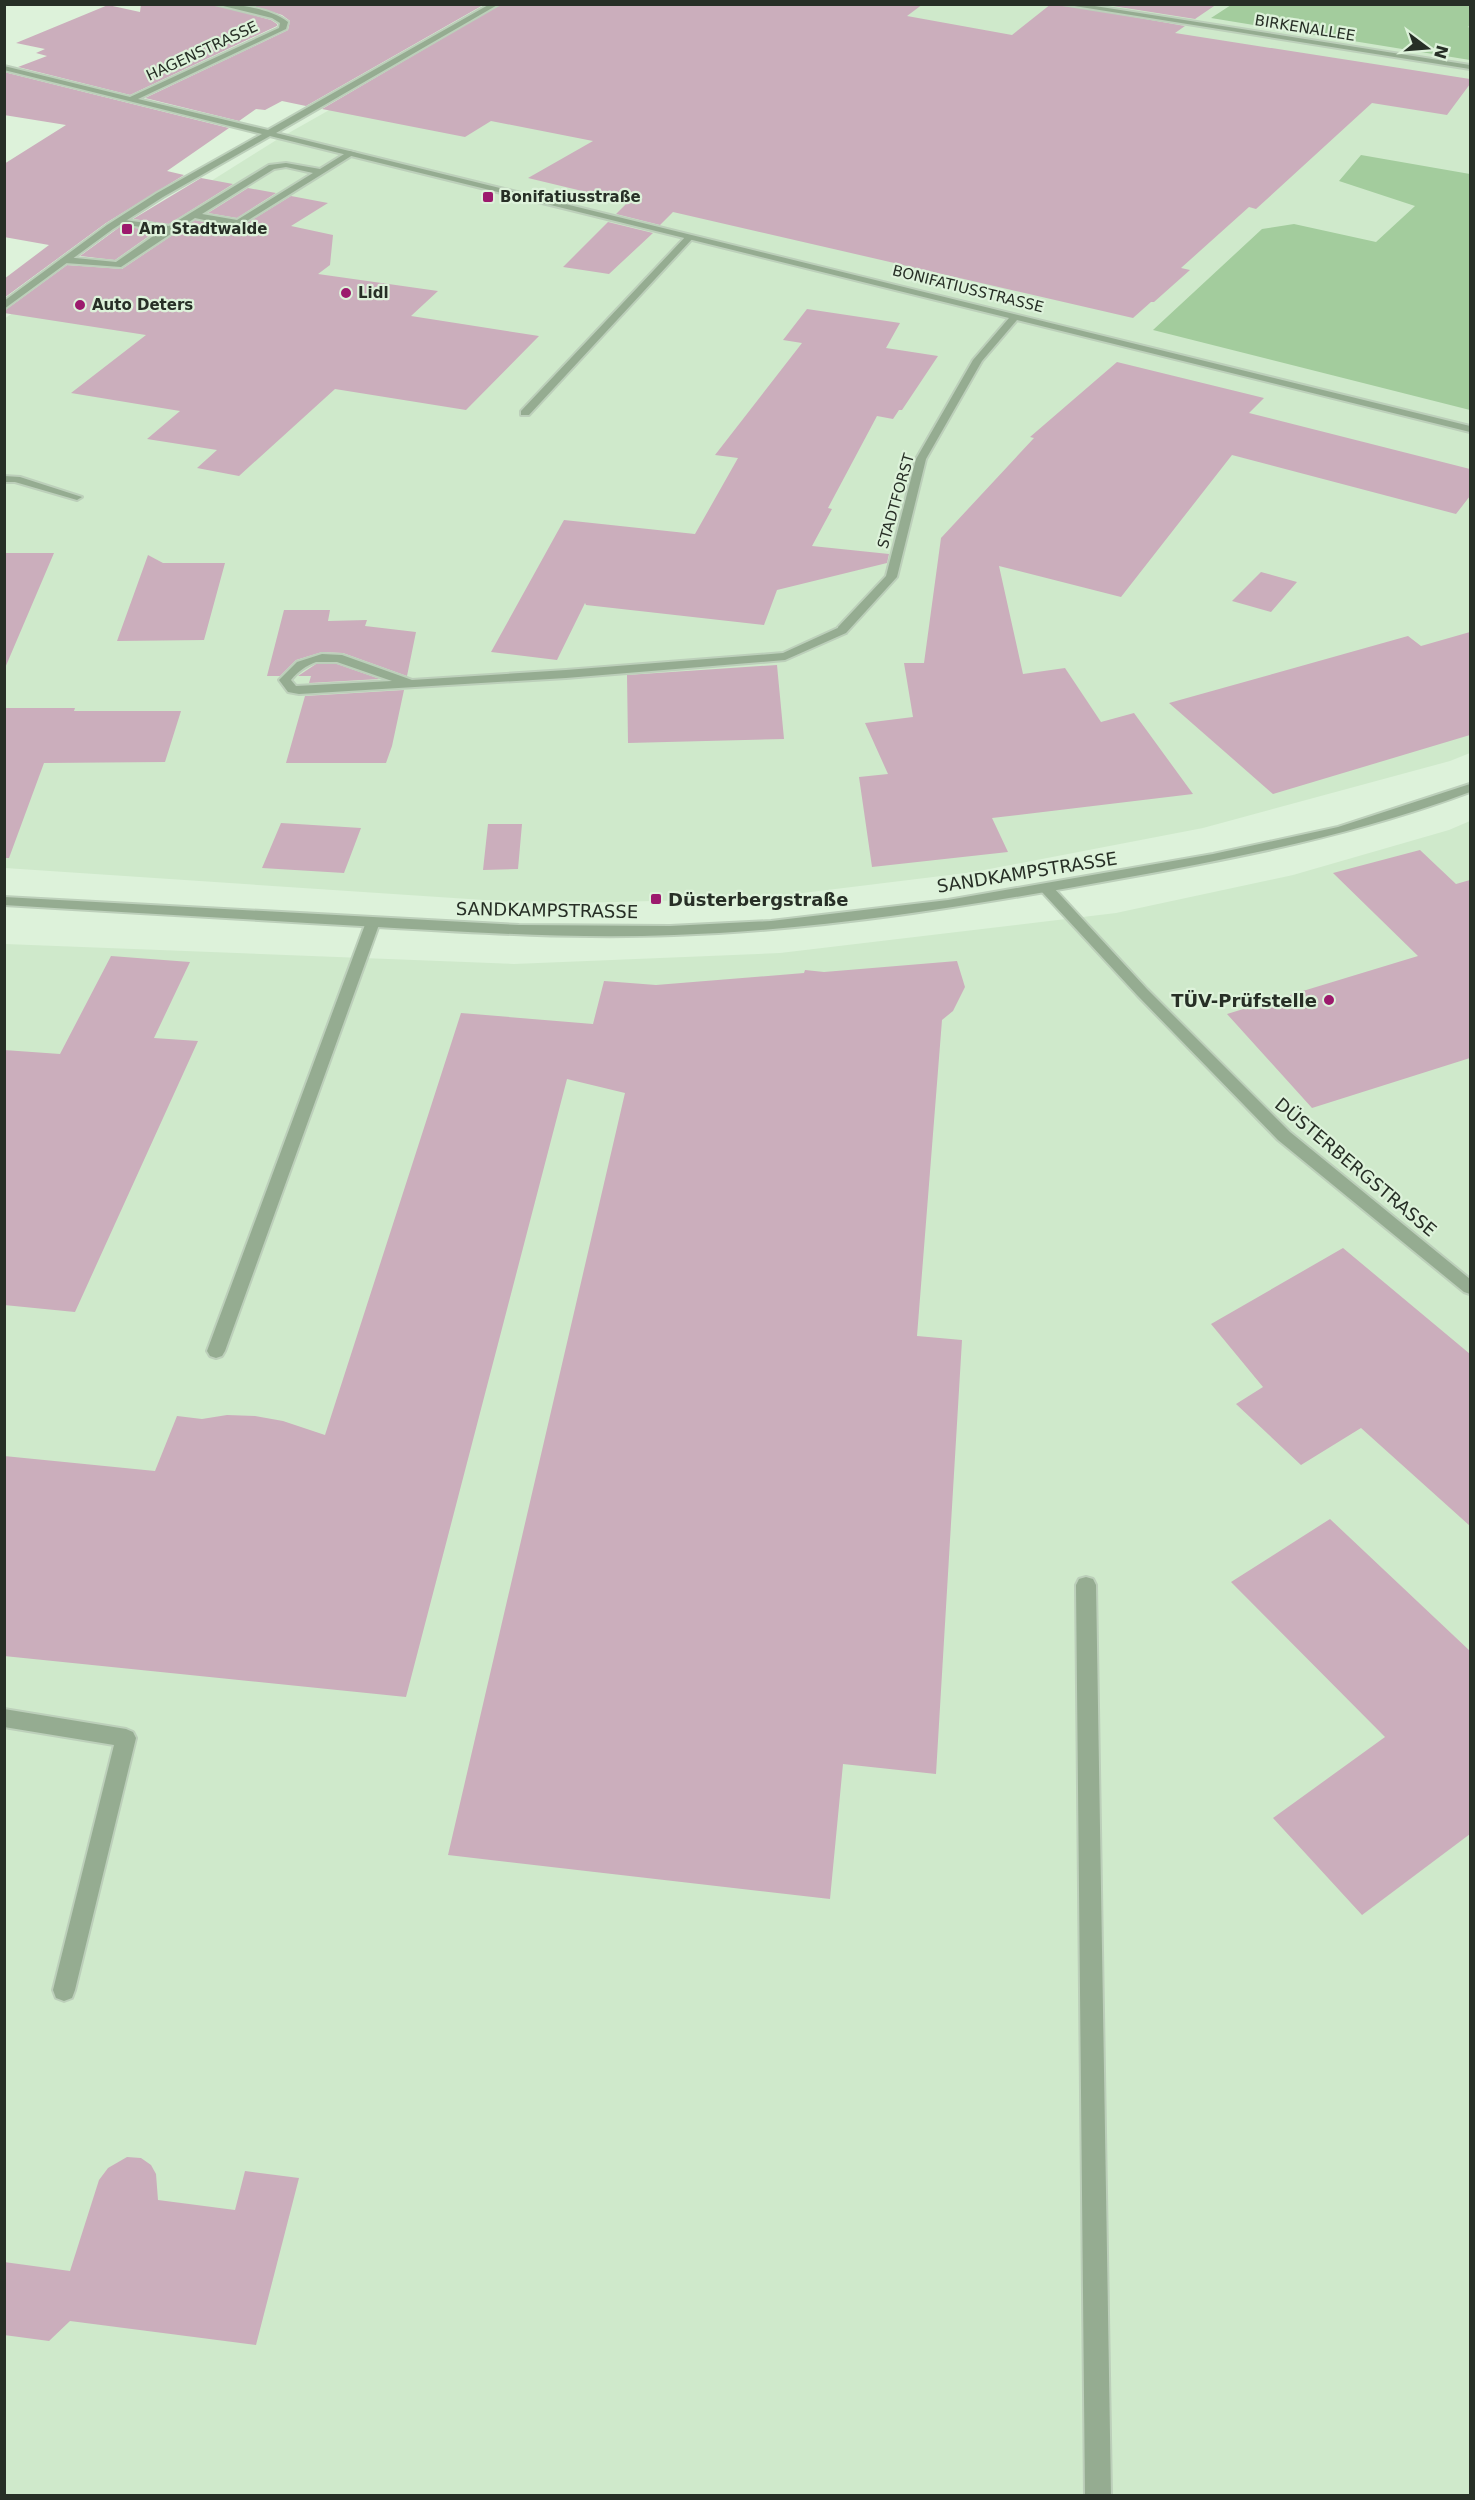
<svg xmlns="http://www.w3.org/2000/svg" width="1475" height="2500" font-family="'DejaVu Sans',sans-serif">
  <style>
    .built { fill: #cfe9cb }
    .green { fill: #a3cc9d }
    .building { fill: #cbaebc }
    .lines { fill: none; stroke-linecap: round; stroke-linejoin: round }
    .service-casing { stroke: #bccfba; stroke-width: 4 }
    .minor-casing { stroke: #bccfba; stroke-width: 4 }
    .tertiary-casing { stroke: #bccfba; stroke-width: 4 }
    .service { fill: #95ac91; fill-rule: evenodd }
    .minor { fill: #95ac91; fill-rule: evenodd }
    .tertiary { fill: #95ac91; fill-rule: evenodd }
    .poi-dot { fill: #9c1a6d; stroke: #ddf2da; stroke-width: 2 }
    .labels { text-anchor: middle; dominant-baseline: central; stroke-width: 4.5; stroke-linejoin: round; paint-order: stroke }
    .far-street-label { font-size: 15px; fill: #272f26; stroke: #ddf2da }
    .far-poi-label { font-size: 15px; font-weight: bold; fill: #272f26; stroke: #ddf2da; text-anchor: start }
    .street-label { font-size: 18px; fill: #272f26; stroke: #ddf2da }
    .poi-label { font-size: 18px; font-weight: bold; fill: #272f26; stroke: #ddf2da; text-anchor: start }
  </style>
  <rect width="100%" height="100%" fill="#ddf2da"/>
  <path class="built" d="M506 5H1470V753L1450 761 1203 828 974 872 762 898 542 904 5 868 4 319 141 225 278 139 513 6Z
    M1470 821V2495L5 2496V944L514 964 780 953 1116 913 1293 875 1449 830Z"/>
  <path class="green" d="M1231 5H1470V25L1468 27 1470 28V60L1211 18Z
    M1361 155 1470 174V410L1153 330 1262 229 1294 224 1376 242 1415 206 1339 181Z"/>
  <path class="building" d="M141 4H213L271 20 277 24V26L130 95 18 67 47 56 36 53 45 49 16 43 108 5 140 12Z
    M247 4H485L306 106 282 101 265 110 256 109 239 121 145 98 288 30 290 21 282 15Z
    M501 4H923L907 16 1012 35 1051 4H1060L1185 26 1175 33 1470 79V84L1447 115 1372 103 1256 209 1249 207 1181 268 1190 270 1154 302H1151L1133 318 673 212 660 225 616 214 628 202 528 178 593 141 491 121 465 137 322 109Z
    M1100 4H1217L1195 19Z
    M4 72 229 128 167 171 184 175 106 223 4 298V279L49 245 4 237V164L66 125 4 115Z
    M201 178 233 184 169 224 133 219Z
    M248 188 276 193 237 218 208 213Z
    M291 196 328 203 291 226 333 235 330 265 318 274 438 291 411 316 539 336 466 410 335 389 239 476 197 468 217 450 147 439 180 411 71 393 146 335 4 313V311L67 265 122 269 195 220 232 228 242 226Z
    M608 222 653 233 609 274 563 267Z
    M121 226 156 231 115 260 80 256Z
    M807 309 900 323 886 348 938 356 902 410H899L893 419 877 416 828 508 832 509 812 546 889 554 887 563 777 590 764 625 586 605 585 603 557 660 491 652 564 520 695 534 738 458 715 455 802 343 783 340Z
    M1117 362 1264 398 1249 413 1470 469V496L1456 514 1232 455 1121 597 999 566 1023 674 1065 668 1101 722 1134 713 1193 794 992 818 1008 852 872 867 859 777 888 774 865 723 913 717 904 663H924L941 538 1034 438 1030 437Z
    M4 553H54L5 668H4Z
    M148 555 163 563H225L204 640 117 641Z
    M1261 572 1297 582 1271 612 1232 601Z
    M284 610H330L328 621 367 620 365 626 416 632 407 676 343 653 322 652 296 660 280 676H267Z
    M1470 632V735L1273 794 1169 703 1408 636 1421 646Z
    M316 664H337L380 679 309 683 311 676H298Z
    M777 665 784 739 628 743 627 675Z
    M404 690 392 746 386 763H286L305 696Z
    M4 708H75L74 711H181L165 762 44 763 9 858H4Z
    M281 823 361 828 344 873 262 868Z
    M488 824H522L518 869 483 870Z
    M1420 850 1456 884 1470 880V1058L1312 1108 1227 1014 1418 956 1333 873Z
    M111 956 190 962 154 1038 198 1041 75 1312 4 1305V1050L60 1054Z
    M957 961 965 987 953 1011 942 1020 917 1336 962 1340 936 1774 843 1764 830 1899 448 1855 625 1093 567 1079 406 1697 4 1656V1456L155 1471 177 1416 202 1419 227 1415 255 1416 283 1421 325 1435 461 1013 593 1024 604 981 656 985 804 973 805 970 824 972Z
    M1343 1248 1470 1354V1526L1361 1428 1301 1465 1236 1404 1263 1387 1211 1324Z
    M1330 1519 1470 1651V1834L1362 1915 1273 1818 1385 1737 1231 1582Z
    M127 2157 141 2158 151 2165 156 2174 158 2200 235 2210 245 2171 299 2178 256 2345 70 2321 49 2341 4 2335V2262L70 2271 99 2180 108 2168Z"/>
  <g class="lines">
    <g class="service-casing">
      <path id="service" d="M349 151 356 153 242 224 232 226 195 218 121 267 65 263 60 260 65 257 116 262 162 230 120 224 117 223V219L169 226 269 165 286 163 320 169ZM286 167 313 173 237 220 202 214 274 169Z
        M687 235 694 237 529 415H521V411Z
        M842 626 846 627V633L785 660 566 678 299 694 288 692 279 680 297 662 322 654 342 655 412 680 566 670 783 653ZM316 662H337L392 681 296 686 291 680C298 671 306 666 316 662Z
        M373 918 380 922 225 1351 222 1356 216 1358 210 1356 207 1351 366 922Z
        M1086 1577 1093 1579 1096 1585 1111 2496H1085L1076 1585 1079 1579Z
        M4 1709 126 1729 133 1732 136 1738 75 1990 72 1998 64 2001 56 1998 53 1990 114 1745 4 1727Z"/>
    </g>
    <g class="minor-casing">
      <path id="minor" d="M215 4C237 4 270 8 288 22L286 29 138 99 268 130 490 4H499L276 133 1470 426V432L1017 320 982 361 926 459 897 577 846 633H838V627L886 576 916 459 973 360 1009 318 270 136 163 197 113 229 4 309V301L107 225 157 193 262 134 4 70V66L130 97 279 28 280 23 272 18Z
        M1062 4H1082L1470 65V69Z
        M4 476 20 477 82 497 77 500 15 482H4Z
        M1047 885 1052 886 1147 989 1290 1132 1470 1279V1294L1464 1292 1278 1140 1137 995 1042 892 1040 889 1042 886Z"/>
    </g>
    <g class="tertiary-casing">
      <path id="tertiary" d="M1470 784V792C1358 834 1242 857 1124 878 975 905 826 930 674 935 570 939 465 932 361 926 242 919 123 912 4 905V897L519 925 670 926 771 921 948 900 1213 854 1338 827Z"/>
    </g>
    <use href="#service" class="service"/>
    <use href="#minor" class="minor"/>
    <use href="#tertiary" class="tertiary"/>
  </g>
  <g class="poi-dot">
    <rect x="482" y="191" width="12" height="12" rx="3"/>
    <rect x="121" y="223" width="12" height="12" rx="3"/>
    <circle cx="346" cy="293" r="6"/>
    <circle cx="80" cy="305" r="6"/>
    <rect x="650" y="893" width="12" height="12" rx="3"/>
    <circle cx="1329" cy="1000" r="6"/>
  </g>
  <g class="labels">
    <g class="far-street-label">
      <text transform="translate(1305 28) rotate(9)">BIRKENALLEE</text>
      <text transform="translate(202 51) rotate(-25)">HAGENSTRASSE</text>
      <text transform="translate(968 289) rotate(14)">BONIFATIUSSTRASSE</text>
      <text transform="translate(896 501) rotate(-74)">STADTFORST</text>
    </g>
    <g class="far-poi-label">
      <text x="500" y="197">Bonifatiusstraße</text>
      <text x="139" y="229">Am Stadtwalde</text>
      <text x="358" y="293">Lidl</text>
      <text x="92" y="305">Auto Deters</text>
    </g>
    <g class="street-label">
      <text transform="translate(1027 872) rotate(-9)">SANDKAMPSTRASSE</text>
      <text transform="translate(547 910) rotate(1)">SANDKAMPSTRASSE</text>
      <text transform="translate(1356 1167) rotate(40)">DÜSTERBERGSTRASSE</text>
    </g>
    <g class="poi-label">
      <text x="668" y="899">Düsterbergstraße</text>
      <text x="1317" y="1000" text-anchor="end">TÜV-Prüfstelle</text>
    </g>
  </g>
  <rect width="1475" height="2500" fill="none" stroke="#272f26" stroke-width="12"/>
  <g transform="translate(1427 48) rotate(106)" stroke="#ddf2da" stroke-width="4.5" paint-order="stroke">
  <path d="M0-4.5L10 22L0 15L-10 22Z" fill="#272f26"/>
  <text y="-9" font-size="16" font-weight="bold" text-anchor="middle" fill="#272f26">N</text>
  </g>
</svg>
